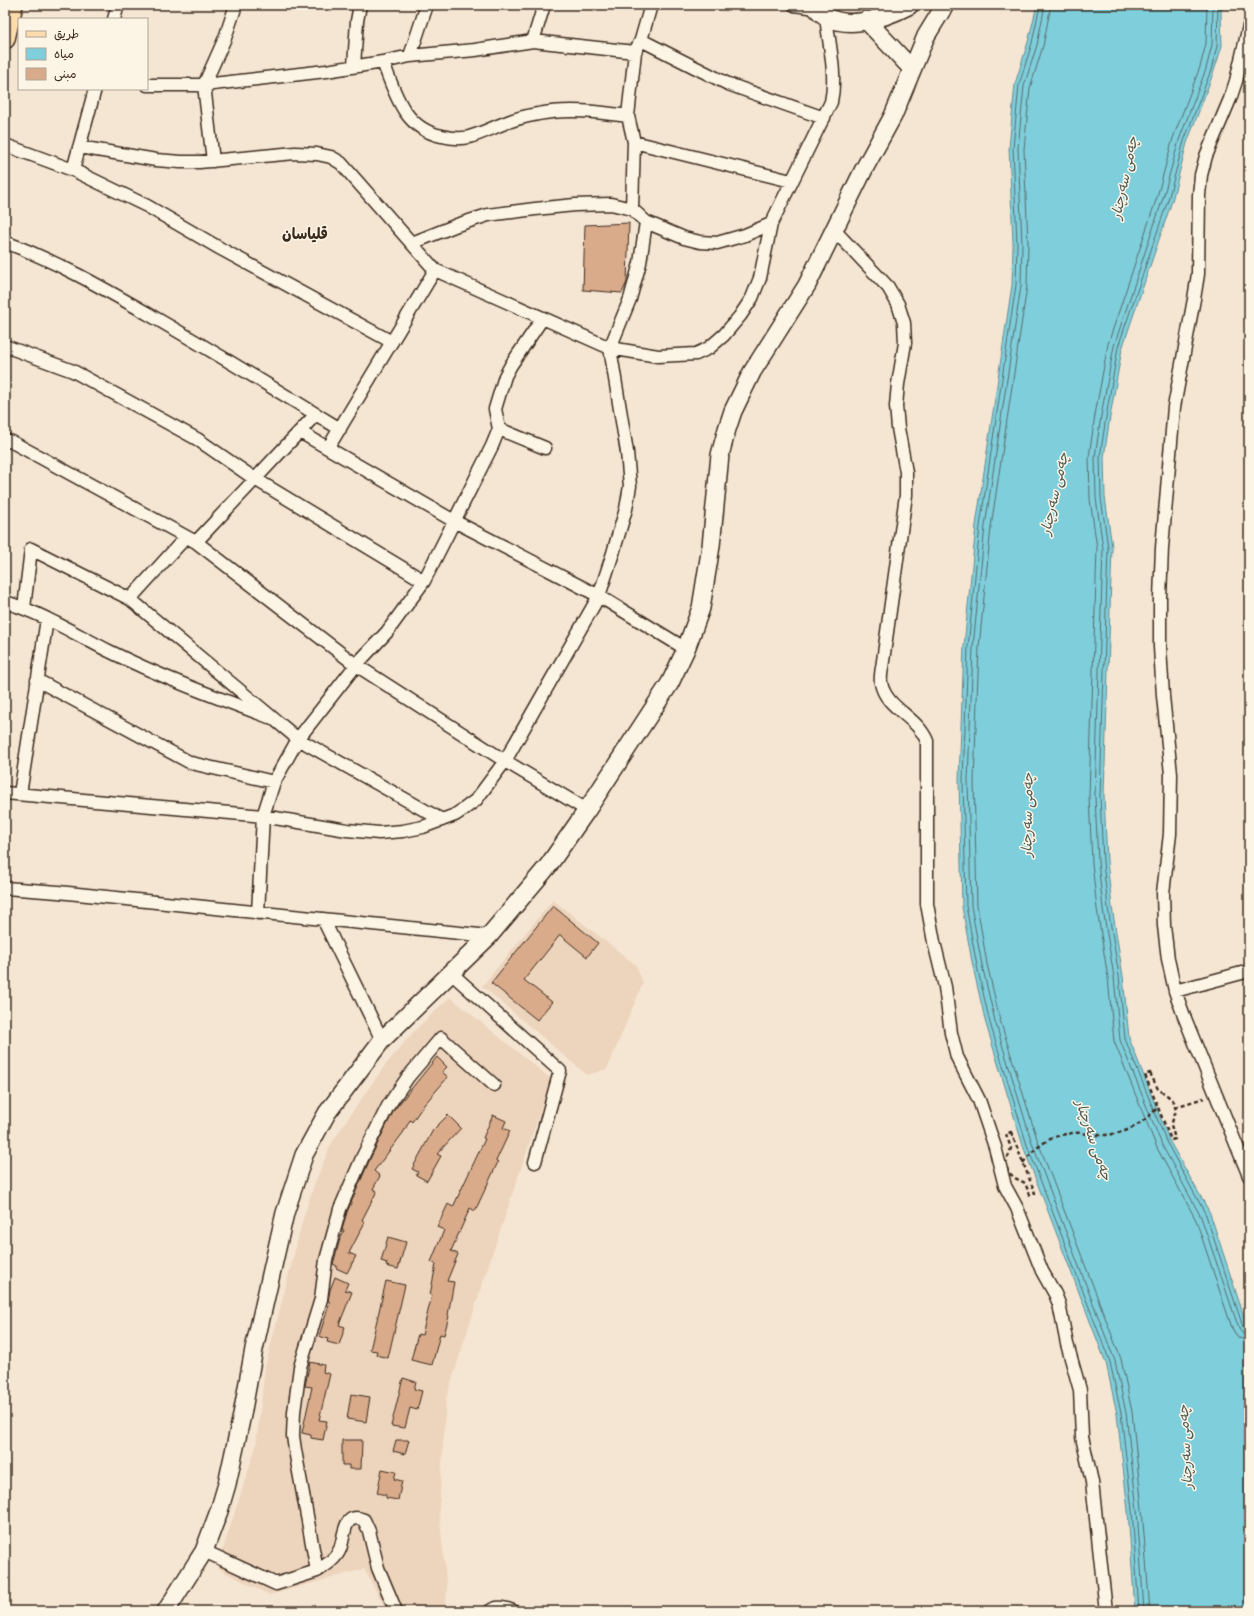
<svg xmlns="http://www.w3.org/2000/svg" width="1254" height="1616" font-family="Mynerve,'Playpen Sans Arabic',sans-serif">
  <style>
    .built { fill: #edd4bd }
    .water { fill: #7fcedc; stroke: #648c90 }
    .lines { fill: none; stroke-linecap: round; stroke-linejoin: round }
    .shore { stroke: #566c6a; stroke-width: 1 }
    .building { fill: #d9ab8a; stroke: #3b2a1e }
    .street-casing { stroke: #3b2a1e; stroke-width: 15 }
    .secondary-casing { stroke: #3b2a1e; stroke-width: 20 }
    .primary-casing { stroke: #3b2a1e; stroke-width: 22 }
    .path { stroke: #3b2a1e; stroke-width: 2.5; stroke-dasharray: 4 3; stroke-linecap: butt }
    .street { stroke: #fcf5e5; stroke-width: 12 }
    .secondary { stroke: #fcf5e5; stroke-width: 17 }
    .primary { stroke: #fcdcac; stroke-width: 19 }
    .labels { text-anchor: middle; dominant-baseline: central; stroke-width: 3; stroke-linejoin: round; paint-order: stroke }
    .water-label { font-size: 14px; font-style: italic; fill: #4f5b57; stroke: #fcf5e5 }
    .quarter-label { font-size: 15px; font-weight: bold; fill: #3b2a1e; stroke: #fcf5e5 }
  </style>
  <rect width="100%" height="100%" fill="#f5e6d3"/>
  <filter id="ink" filterUnits="userSpaceOnUse"><feTurbulence type="fractalNoise" baseFrequency=".025" numOctaves="2"/><feDisplacementMap in="SourceGraphic" scale="8" xChannelSelector="R" yChannelSelector="G"/><feConvolveMatrix kernelMatrix="1 2 1 2 8 2 1 2 1" color-interpolation-filters="sRGB"/></filter>
  <g filter="url(#ink)">
    <path class="built" d="M553 900 636 965 643 983 607 1069 587 1075 482 986Z
      M450 997 551 1079 481 1288 446 1399 439 1511 447 1589 445 1611H387L364 1569 269 1595 217 1568 256 1446 265 1367 304 1215 314 1185 331 1144 357 1105 386 1064 415 1030Z"/>
    <path class="water" d="M1037 5H1222L1221 12 1222 46 1214 71 1187 143 1172 201 1122 349 1110 417 1104 457 1105 497 1112 547 1104 795 1107 861 1112 907 1123 976 1129 1038 1170 1142 1210 1213 1249 1332V1611H1135L1128 1511 1117 1414 1106 1363 1023 1146 986 1024 973 967 962 907 959 780 964 646 976 525 1012 285 1013 244 1009 148 1015 84 1028 42Z"/>
    <g class="lines">
      <path class="shore" d="M1040 5 1032 43 1019 85 1013 148 1017 244 1016 285 980 526 968 647 963 780 966 906 977 966 990 1023 1027 1145 1110 1362 1121 1413 1132 1510 1139 1611
        M1045 5 1037 45 1024 86 1018 148 1022 244 1021 286 985 526 973 647 968 780 971 906 982 965 995 1021 1032 1143 1115 1361 1126 1413 1137 1510 1144 1611
        M1051 5 1043 46 1030 88 1024 149 1028 244 1027 286 991 527 979 647 974 781 977 905 987 964 1000 1020 1038 1142 1121 1359 1132 1412 1142 1509 1150 1611
        M1207 5 1206 44 1200 67 1173 138 1157 197 1108 344 1095 415 1089 457 1090 499 1097 548 1089 796 1092 863 1097 909 1108 978 1114 1041 1157 1148 1196 1220 1233 1331 1239 1338 1249 1341
        M1213 5 1212 45 1206 69 1179 140 1163 198 1114 346 1101 416 1095 457 1096 498 1103 548 1095 796 1098 862 1103 909 1114 977 1120 1040 1162 1145 1201 1217 1239 1329 1243 1334 1249 1335
        M1218 5 1217 46 1211 70 1184 141 1168 200 1118 347 1106 417 1100 457 1101 498 1108 548 1100 796 1103 862 1108 908 1119 976 1125 1039 1167 1143 1206 1215 1243 1327 1246 1329 1249 1330"/>
    </g>
    <path class="building" d="M629 223 627 282 622 293 583 290 585 225Z
      M553 906 598 943 587 957 560 935 524 980 552 1002 537 1020 491 983Z
      M437 1057 447 1067 442 1072 448 1077 423 1106 412 1122 410 1120 403 1133 374 1171 380 1176 373 1189 377 1191 362 1220 365 1222 349 1253 356 1256 347 1273 336 1268 337 1266 333 1264 340 1239 344 1230 342 1229 347 1212 370 1159 394 1110Z
      M448 1115 461 1128 437 1154 441 1156 427 1181 416 1175 418 1172 412 1169 433 1130Z
      M493 1115 506 1121 503 1128 510 1131 496 1161 498 1162 475 1211 470 1208 451 1251 458 1254 447 1281 454 1282 448 1315 449 1316 444 1335 440 1334 432 1365 411 1360 418 1334 422 1335 432 1295H430L436 1264 431 1262 444 1230 437 1227 448 1204 453 1207 485 1139 483 1138Z
      M388 1237 406 1242 398 1269 386 1266 387 1263 381 1261Z
      M335 1277 348 1283 345 1290 352 1292 339 1325 345 1327 339 1345 327 1342 328 1339 319 1336 330 1302 328 1301 330 1290Z
      M386 1281 405 1285 388 1358 376 1355 377 1351 370 1350Z
      M310 1362 324 1365 323 1372 330 1374 319 1420 327 1421 323 1440 311 1438V1435L302 1433 312 1387 305 1386Z
      M403 1378 416 1382 414 1389 422 1391 417 1410 410 1408 405 1428 391 1426Z
      M351 1394 370 1397 366 1422 347 1419Z
      M342 1440H362L361 1469H349V1465H342Z
      M396 1440H409L405 1454 393 1451Z
      M382 1469 396 1472 394 1479 402 1481 398 1500 386 1498V1495L377 1493Z"/>
    <g class="lines">
      <g class="street-casing">
        <path id="street" d="M794 5 817 8
          M114 19 118 5
          M1249 26 1236 81 1230 99 1206 156 1201 175 1199 195 1198 274 1194 299 1174 407 1162 548 1160 598V647L1163 696 1171 774 1170 834 1163 893 1164 926 1168 959 1175 991 1184 1016 1249 1176
          M641 40 728 84 824 118
          M533 41 544 5
          M410 56 427 5
          M383 62C395 93 404 129 442 136 450 138 460 139 469 137 480 134 490 129 500 125 512 120 525 116 538 114 568 108 598 112 628 116
          M354 66 357 21 360 5
          M147 85H204L326 71 383 62 410 56 475 50 533 41 635 52
          M634 142 791 181
          M5 145 73 170 147 206 221 249 392 342
          M79 147 156 160 181 162H199L295 153 317 154 331 157 341 163 435 270 610 348 630 299 640 263 646 222
          M213 161 204 85 225 38 236 5
          M73 170 95 89
          M632 209 634 142 628 116 635 52 641 40 651 5
          M834 230 888 287 898 304 904 323 905 343 898 384 896 406 898 428 906 472V495L883 661C882 668 880 676 881 683 886 709 917 716 927 741V904L934 942 945 987 951 1033 957 1057 979 1100 995 1147 1005 1186 1017 1208 1042 1271 1055 1294 1059 1304 1067 1344 1080 1390 1082 1437 1092 1482 1106 1611
          M5 242C56 261 103 288 150 315 214 352 277 390 340 429
          M412 243 457 225 488 215 535 209 575 205 611 204 632 209 646 222 684 238 700 242 717 243 745 235 771 224
          M5 346 73 371 197 439 255 479 424 581
          M499 429 545 448
          M300 432 454 521 599 596 686 649
          M5 440 12 442 196 542 356 665 505 761 587 810
          M328 448 435 270
          M196 542 316 414
          M130 599 186 537
          M5 602C42 613 75 634 109 651 161 677 215 697 269 717
          M24 608 31 549 130 599 298 739 442 820
          M37 680 191 763 274 782
          M5 793 263 816 347 830 379 833 403 831 423 827 455 815 464 809 476 800 505 761 599 596 613 553 626 509 630 486 627 452 610 348 658 356 696 354 709 348 724 335 740 316 752 298 760 278 771 224 831 102C837 75 829 44 826 17
          M20 794 47 619
          M5 888 58 892 489 936
          M258 913 263 816 274 782 298 739 356 665 387 632 424 581 492 446 499 429 495 409 505 376 511 365 542 319
          M323 919 382 1040
          M451 973 560 1071 535 1162
          M1175 991 1249 971
          M204 1551 276 1584 317 1571 295 1450 293 1436 294 1412 300 1367 321 1299 326 1260 340 1209 363 1156 388 1106 408 1077 441 1038 494 1085
          M317 1571C326 1565 336 1559 340 1549 345 1536 343 1511 364 1520L369 1531 378 1568 396 1611
          M490 1611C497 1605 506 1608 513 1611"/>
      </g>
      <g class="secondary-casing">
        <path id="secondary" d="M814 5C836 36 883 19 910 5
          M866 20 912 69
          M166 1611 204 1551 219 1511 227 1484 242 1415 254 1349 285 1213 304 1155 327 1113 382 1040 489 936 548 866 587 810 670 683 686 649 701 608 711 546 720 455 727 429 733 411 752 372 807 285 864 169 893 116 926 36 945 5"/>
      </g>
      <g class="primary-casing">
        <path id="primary" d="M5 39 13 5"/>
      </g>
      <path class="path" d="M1150 1073 1158 1089 1168 1096 1174 1102 1176 1111 1171 1125 1175 1139 1171 1140 1145 1075Z
        M1175 1107 1204 1098
        M1011 1132 1035 1193 1030 1195 1025 1183 1015 1178 1008 1172 1006 1163 1011 1148 1006 1134Z
        M1023 1163C1036 1146 1052 1134 1074 1133 1082 1132 1090 1135 1098 1135 1122 1136 1141 1126 1157 1108"/>
      <use href="#street" class="street"/>
      <use href="#secondary" class="secondary"/>
      <use href="#primary" class="primary"/>
    </g>
  </g>
  <g class="labels">
    <g class="water-label">
      <text transform="translate(1125 178) rotate(-78)">چەمی سەرچنار</text>
      <text transform="translate(1055 494) rotate(-77)">چەمی سەرچنار</text>
      <text transform="translate(1028 815) rotate(-89)">چەمی سەرچنار</text>
      <text transform="translate(1093 1140) rotate(71)">چەمی سەرچنار</text>
      <text transform="translate(1186 1447) rotate(-93)">چەمی سەرچنار</text>
    </g>
    <g class="quarter-label">
      <text x="305" y="235">قلياسان</text>
    </g>
  </g>
  <rect width="1254" height="1616" fill="none" stroke="#fcf5e5" stroke-width="20"/>
  <rect x="10" y="10" width="1234" height="1596" fill="none" stroke="#3b2a1e" stroke-width="1.5" filter="url(#ink)"/>
  <rect x="18" y="18" width="130" height="72" fill="#fcf5e5" stroke="#afa495"/>
  <rect x="26" y="31" width="20" height="6" fill="#fcdcac" stroke="#afa495"/>
  <text x="54" y="38" font-size="12" fill="#3b2a1e">طريق</text>
  <rect x="26" y="48" width="20" height="12" fill="#7fcedc" stroke="#afa495"/>
  <text x="54" y="58" font-size="12" fill="#3b2a1e">مياه</text>
  <rect x="26" y="68" width="20" height="12" fill="#d9ab8a" stroke="#afa495"/>
  <text x="54" y="78" font-size="12" fill="#3b2a1e">مبنى</text>
</svg>
